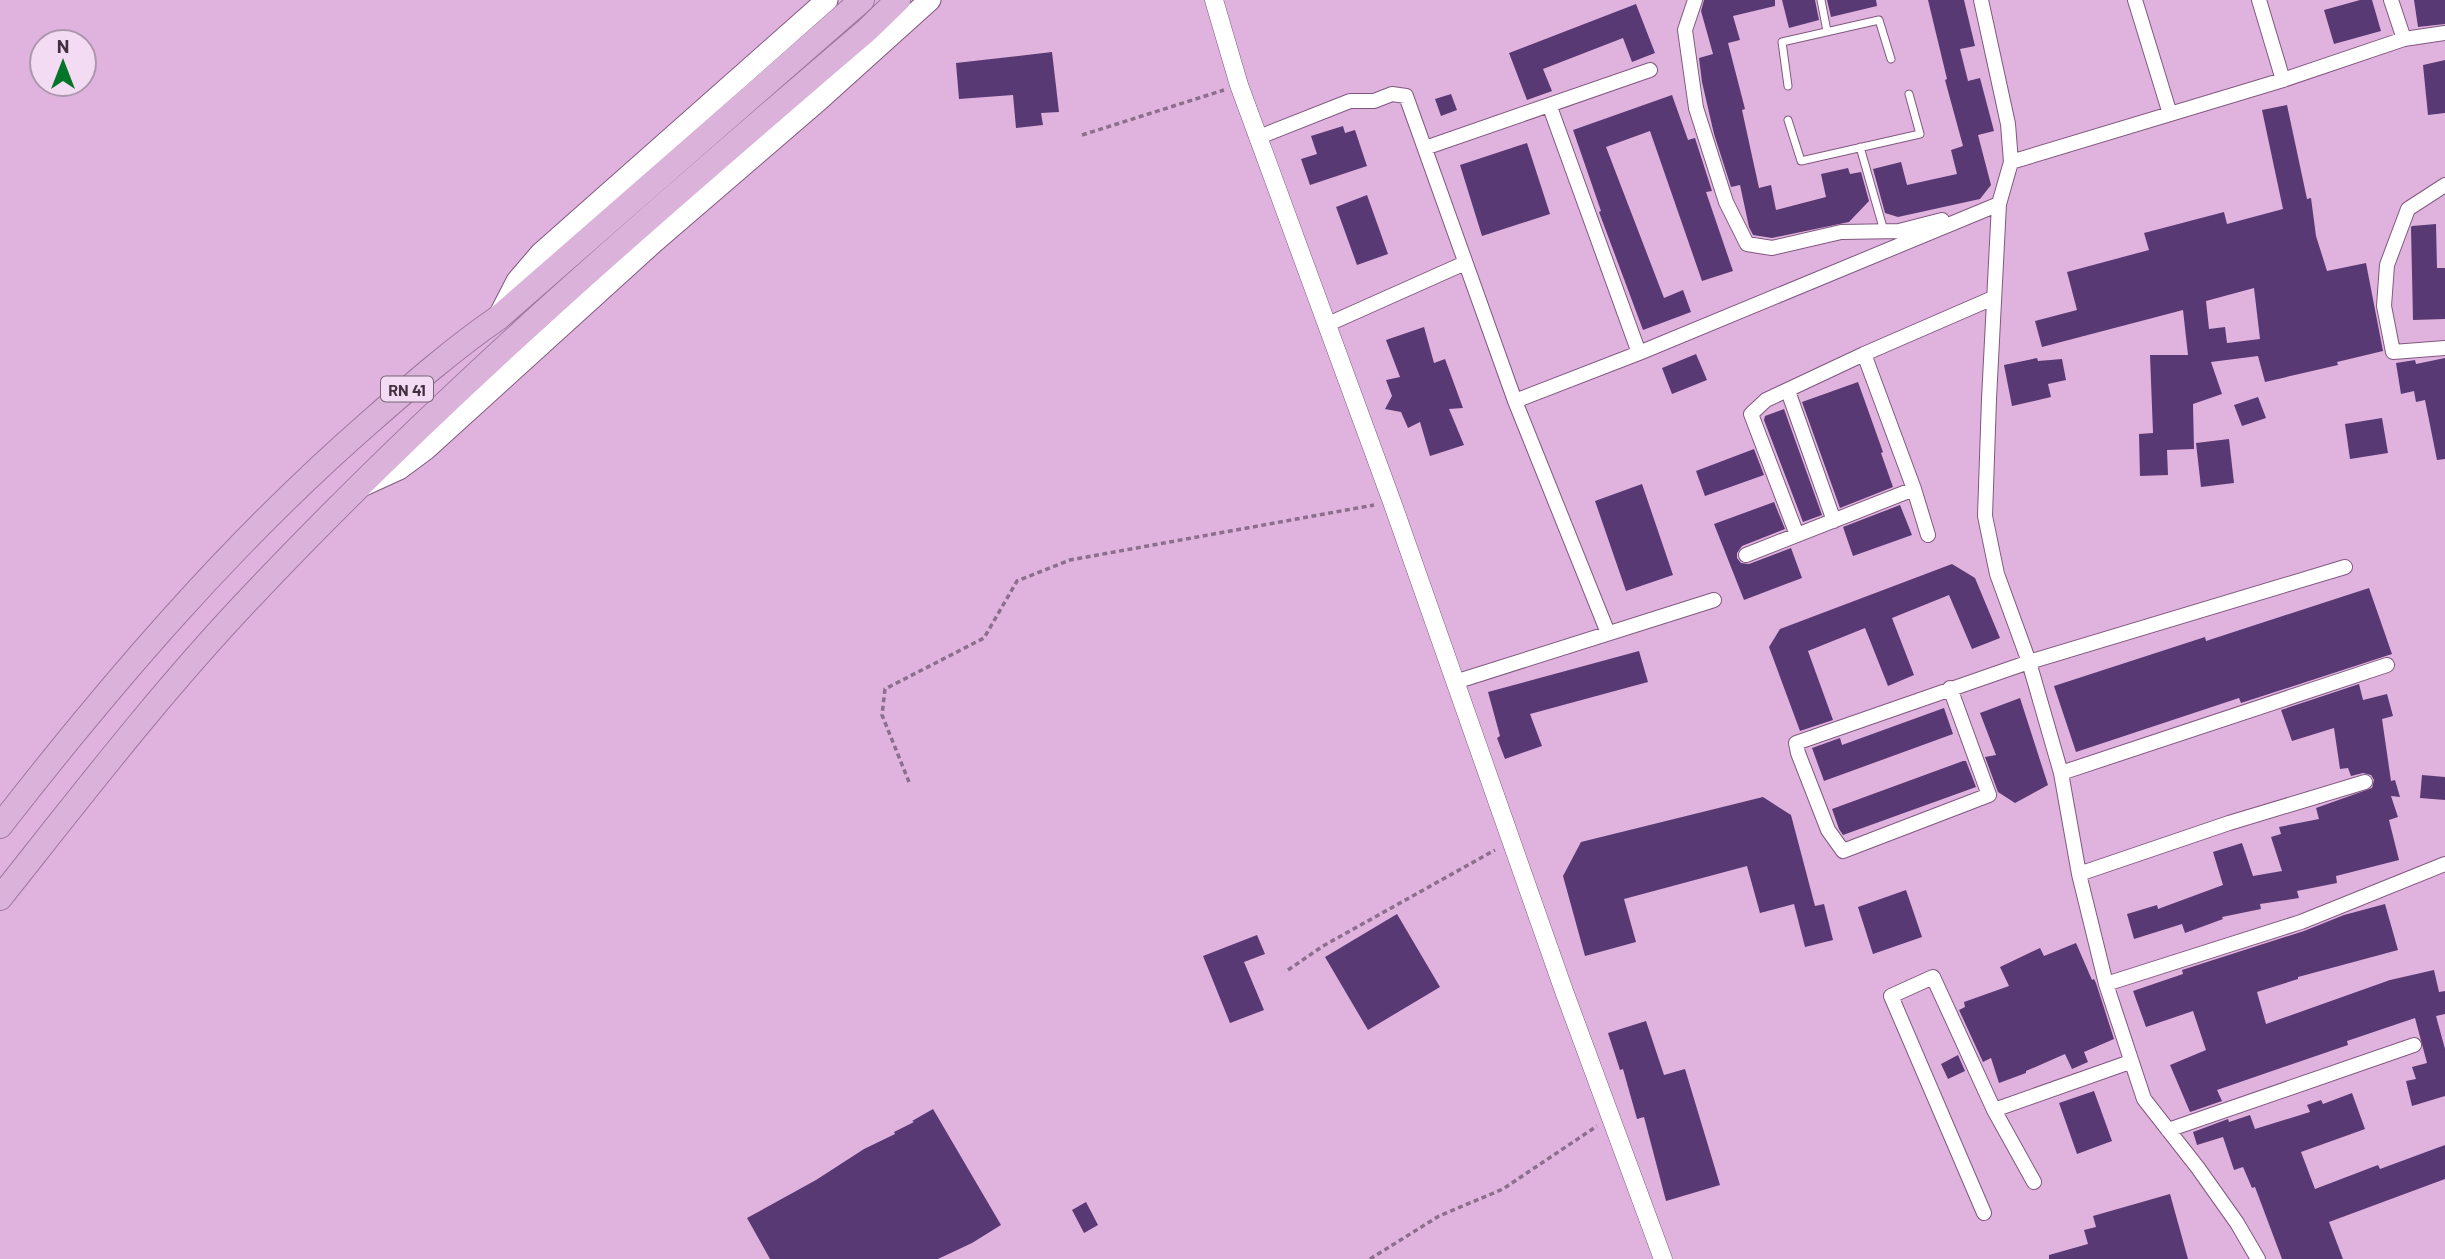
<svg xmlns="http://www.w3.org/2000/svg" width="2445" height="1259" font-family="Barlow,sans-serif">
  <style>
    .building { fill: #593974; fill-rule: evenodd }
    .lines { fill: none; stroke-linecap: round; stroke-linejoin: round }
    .service-casing { stroke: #815880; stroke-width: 9 }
    .minor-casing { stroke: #815880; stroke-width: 16 }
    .tertiary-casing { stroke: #815880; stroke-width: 19 }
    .secondary-casing { stroke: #815880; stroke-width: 23 }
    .trunk-casing { stroke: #a0789f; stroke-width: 26 }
    .path { stroke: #8d6e8c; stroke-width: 3.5; stroke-dasharray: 5 3.5; stroke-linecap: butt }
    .service { stroke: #fff; stroke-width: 7 }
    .minor { stroke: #fff; stroke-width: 14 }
    .tertiary { stroke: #fff; stroke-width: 18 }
    .secondary { stroke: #fff; stroke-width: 21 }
    .trunk { stroke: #dbb2da; stroke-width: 24 }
    .labels { text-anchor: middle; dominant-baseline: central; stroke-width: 7; stroke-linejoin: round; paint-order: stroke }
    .shield { fill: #f3dcf3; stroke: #776476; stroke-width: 2 }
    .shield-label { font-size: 16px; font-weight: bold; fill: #423041 }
  </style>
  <rect width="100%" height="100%" fill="#e0b3df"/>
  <path class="building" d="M1704 0H1775V6L1733 16 1740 40 1728 43 1745 109 1742 110 1759 188 1771 185 1776 210 1826 197 1821 174 1848 168 1850 174 1861 172 1869 201 1849 222 1772 238 1753 235 1749 227 1740 185 1731 187 1714 134 1702 82 1699 58 1713 54 1701 11Z
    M1782 0H1815L1819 20 1789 28Z
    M1827 0H1876L1877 6 1831 17Z
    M1928 0H1964L1975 46 1960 49 1968 81 1980 78 1994 131 1978 135 1991 185 1980 199 1898 217 1885 213 1873 169 1901 162 1907 185 1957 174 1951 150 1963 146 1945 80 1947 79Z
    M2360 0H2372L2381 31 2334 44 2324 10Z
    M2414 0H2445V24L2418 27Z
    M1636 4 1655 53 1632 62 1623 38 1543 69 1552 91 1527 100 1509 53Z
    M1052 52 1059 112 1041 113 1043 125 1016 128 1013 95 959 99 956 63Z
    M2445 60V113L2428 115 2423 65Z
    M1451 94 1457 110 1441 116 1435 99Z
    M1672 95 1688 140 1695 138 1712 191 1706 192 1733 271 1702 281 1650 131 1606 147 1664 298 1683 290 1691 312 1643 330 1599 212 1601 211 1573 130Z
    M2287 105 2307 199 2311 198 2316 236 2327 271 2366 263 2383 351 2337 362 2338 365 2265 382 2258 356 2211 362 2222 394 2193 404 2194 449 2167 450 2168 475 2140 476 2139 434 2153 433 2150 355H2188L2183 310 2042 347 2035 321 2077 310 2067 272 2149 250 2144 233 2224 212 2227 224 2283 209 2262 110ZM2254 288 2260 339 2227 343 2225 327 2209 329 2206 301Z
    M1343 126 1345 133 1355 130 1367 166 1310 185 1301 159 1317 154 1311 136Z
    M1527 143 1550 214 1482 236 1460 165Z
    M1367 195 1388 254 1357 265 1336 207Z
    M2436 224 2437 268H2445V319L2413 320 2411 227 2412 226Z
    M1424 327 1434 363 1445 359 1463 408 1449 409 1464 445 1430 456 1420 422 1408 428 1401 412 1385 409 1392 396 1386 380 1400 377 1386 340Z
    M1696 354 1707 380 1672 394 1662 368Z
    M2037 358 2038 361 2062 359 2066 380 2048 384 2051 397 2012 406 2004 365Z
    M2445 358V459L2437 460 2425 400 2416 402 2414 391 2401 394 2396 363 2415 360 2416 364Z
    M1858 382 1883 452 1881 453 1893 487 1840 508 1802 402Z
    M2258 397 2266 418 2242 426 2234 405Z
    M1784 409 1822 515 1803 522 1764 420 1765 416Z
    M2382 418 2388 453 2350 459 2345 424Z
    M2229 439 2234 483 2201 487 2196 443Z
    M1754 449 1764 475 1705 496 1696 471Z
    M1642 484 1673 575 1626 591 1595 501Z
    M1774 502 1785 529 1742 546 1737 553V558L1741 563 1749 564 1791 548 1802 578 1744 600 1714 524Z
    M1900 505 1912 535 1853 556 1843 527Z
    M1952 564 1975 578 2000 638 1972 649 1949 595 1892 618 1914 675 1888 686 1865 628 1808 651 1833 720 1800 731 1769 647 1780 629Z
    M2369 588 2392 654 2241 703 2239 698 2076 752 2054 686 2205 637 2206 641Z
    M1639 651 1648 682 1530 714 1542 746 1505 759 1497 738 1500 736 1488 692Z
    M2359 684 2363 700 2387 694 2393 716 2382 719 2391 781 2395 780 2400 797 2391 796 2398 817 2389 820 2399 860 2336 876 2337 883 2297 891 2299 898 2260 904 2261 909 2222 917 2223 919 2185 933 2182 924 2134 939 2127 914 2157 905 2158 909 2223 885 2213 852 2242 843 2253 876 2282 871 2271 837 2281 834 2279 827 2319 819 2316 808 2372 788 2374 780 2371 775 2363 773 2351 776 2348 768 2340 769 2334 728 2292 741 2281 710Z
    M2020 698 2048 785 2015 803 1998 792 1985 757 1996 755 1980 713Z
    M1944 708 1953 734 1824 781 1812 748 1840 738 1842 745Z
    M1963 761H1966L1976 787 1843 835 1839 829 1832 809Z
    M2422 775 2445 777V800L2420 798Z
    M1763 797 1791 815 1815 906 1824 904 1833 940 1805 947 1794 904 1760 913 1747 866 1624 899 1636 942 1585 956 1563 876 1581 842Z
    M1906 890 1922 937 1873 954 1858 907Z
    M2385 904 2398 950 2298 977V979L2257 992 2266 1024 2390 980 2434 970 2439 992 2445 991V1014L2436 1016 2445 1049V1096L2412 1106 2406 1081 2416 1079 2412 1067 2427 1063 2415 1018 2347 1041 2348 1045 2217 1090 2222 1101 2190 1112 2170 1065 2206 1050 2193 1011 2146 1027 2133 991 2183 974 2182 970 2304 931 2344 915Z
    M1397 914 1440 987 1368 1030 1325 957Z
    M1257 935 1265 954 1244 962 1264 1010 1230 1023 1203 956Z
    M2076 943 2092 980 2094 979 2096 983 2114 1039 2084 1052 2088 1062 2072 1069 2065 1054 2026 1071V1073L1999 1083 1991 1058 1983 1062 1959 1010 1965 1007 1964 1002 2009 986 2000 967 2040 948 2044 956Z
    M1646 1021 1664 1075 1685 1069 1720 1185 1666 1201 1644 1117 1637 1119 1623 1069 1620 1070 1608 1033Z
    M1958 1055 1965 1071 1948 1079 1941 1064Z
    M2094 1091 2112 1141 2077 1154 2059 1103Z
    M2352 1093 2365 1129 2301 1152 2315 1189 2378 1165 2380 1169 2445 1145V1179L2329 1222 2343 1259H2282L2255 1187 2252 1188 2243 1167 2234 1170 2223 1137 2197 1145 2193 1132 2228 1119 2229 1122 2250 1115 2255 1129 2310 1112 2307 1105 2321 1100 2323 1104Z
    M933 1109 1001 1225 972 1243 938 1259H770L747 1218 816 1180 864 1149 895 1134 894 1132 914 1122 912 1121Z
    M2170 1194 2188 1259H2049V1255L2088 1244 2084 1230 2096 1227 2093 1216Z
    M1086 1202 1098 1225 1084 1233 1072 1210Z"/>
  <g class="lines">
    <g class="service-casing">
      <path id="service" d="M1821 0 1827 31
        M1788 86 1782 42 1879 20 1891 59
        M1788 120 1801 161 1920 134 1909 94
        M1860 147 1884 231"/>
    </g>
    <g class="minor-casing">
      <path id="minor" d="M1695 0 1685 30 1696 108 1726 202 1747 244 1772 248 1841 232 1899 231 1942 220
        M1981 0 2008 124 2011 162 1999 204 1989 399 1985 516 1997 574 2029 662 2061 773 2079 874 2106 984 2144 1099 2198 1168 2237 1223 2258 1259
        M2135 0 2170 114
        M2259 0 2283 80
        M2391 0 2404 39
        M1550 107 1639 353
        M1259 137 1350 101H1374L1392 94 1406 96 1515 401 1608 633
        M1425 148 1650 70
        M2011 162 2283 80 2404 39 2445 33
        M2445 185 2408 209 2387 265 2384 306 2393 352 2445 348
        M1326 325 1465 263
        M1864 354 1914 489 1928 535
        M1788 391 1834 521
        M1515 401 1639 353 1999 204
        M1797 535 1751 414 1766 400 1864 354 1993 298
        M1746 555 1914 489
        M1455 682 1714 600
        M1950 688 1989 795 1843 851 1828 830 1798 753 1796 743 2029 662 2345 567
        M2061 773 2387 665
        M2079 874 2229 823 2365 782
        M2106 984 2301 922 2445 864
        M1994 1110 2130 1062
        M2168 1130 2414 1045
        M1984 1213 1891 996 1933 977 1994 1110 2034 1182"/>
    </g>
    <g class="tertiary-casing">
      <path id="tertiary" d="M1214 0 1239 85 1392 502 1564 991 1663 1259"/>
    </g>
    <g class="secondary-casing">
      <path id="secondary" d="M500 314 517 281 541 253 827 0
        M364 485 399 469 426 449 654 242 819 100 930 0"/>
    </g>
    <g class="trunk-casing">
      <path id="trunk" d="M0 826C113 681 232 542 371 421 412 385 453 349 498 318L862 0
        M0 898C81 796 160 693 249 599 441 395 654 212 867 30L898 0"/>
    </g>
    <path class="path" d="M1082 135 1224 90
      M909 782 882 715 885 689 984 638 1017 581 1070 560 1374 505
      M1288 970 1323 946 1495 850
      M1370 1259 1439 1216 1503 1189 1597 1126"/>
    <use href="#service" class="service"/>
    <use href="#minor" class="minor"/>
    <use href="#tertiary" class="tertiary"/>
    <use href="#secondary" class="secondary"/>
    <use href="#trunk" class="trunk"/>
  </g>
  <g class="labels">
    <rect class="shield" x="381" y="376.5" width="52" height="25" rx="5"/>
    <g class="shield-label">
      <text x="407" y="389">RN 41</text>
    </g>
  </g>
  <g transform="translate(63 63)"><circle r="33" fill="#f3dcf3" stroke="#ac97ac" stroke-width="2"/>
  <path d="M0-5L12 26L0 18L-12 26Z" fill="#037529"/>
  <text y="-10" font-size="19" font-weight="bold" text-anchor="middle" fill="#423041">N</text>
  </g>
</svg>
